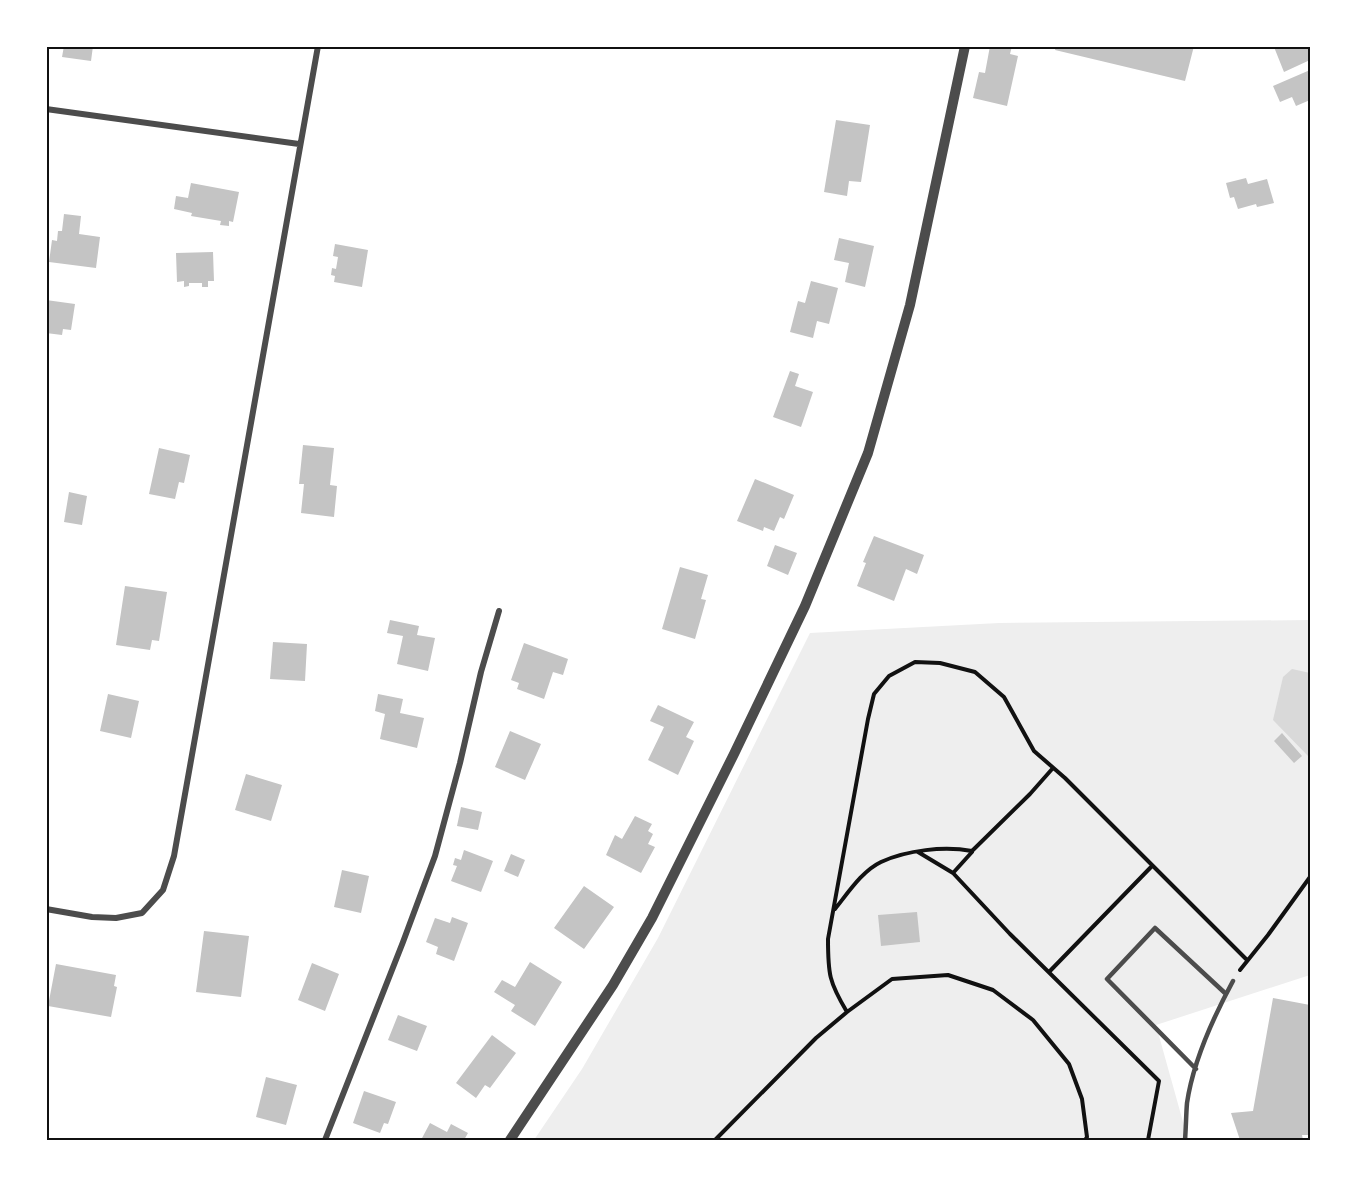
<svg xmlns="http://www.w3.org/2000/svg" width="1357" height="1187" font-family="'Space Grotesk',sans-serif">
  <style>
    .green { fill: #eee }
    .water { fill: #d9d9d9 }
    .building { fill: #c4c4c4 }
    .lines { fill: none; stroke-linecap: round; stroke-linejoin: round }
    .path { stroke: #111; stroke-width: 4 }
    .service { stroke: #4c4c4c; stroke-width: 4.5 }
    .minor { stroke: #4c4c4c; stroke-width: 6 }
    .tertiary { stroke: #4c4c4c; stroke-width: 10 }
    .neatline { fill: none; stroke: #111; stroke-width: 2 }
  </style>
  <rect width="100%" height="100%" fill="#fff"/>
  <path class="green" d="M1310 620V975L1156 1025 1188 1140H534L582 1069 658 938 810 633 999 623Z"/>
  <path class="water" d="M1292 669 1310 673V758L1273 720 1283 677Z"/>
  <path class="building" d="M64 46H93L91 61 62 57Z
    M990 46H1012L1010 54 1018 56 1007 106 973 98 979 72 985 73Z
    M1056 46H1194L1185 81 1055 50Z
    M1276 46H1310V60L1284 72 1274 47Z
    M1310 70V100L1296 106 1292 97 1280 102 1273 86Z
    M836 120 870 125 861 182 849 181 847 196 824 192Z
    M1246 178 1248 184 1267 179 1274 203 1257 207 1256 204 1238 209 1234 197 1230 198 1226 183Z
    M191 183 239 192 233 222 229 221V226L220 225 221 221 191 216 192 213 174 209 176 196 188 198Z
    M64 214 81 216 79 234 100 237 96 268 49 262 52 240 57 241 58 231H62Z
    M839 238 874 246 865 287 845 282 849 263 834 260Z
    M335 244 368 250 362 287 334 282 335 276 331 275 332 268 336 269 338 257 333 256Z
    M213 252 214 281H208V287H202V283H189V286L184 287V281L177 282 176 253Z
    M811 281 838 288 829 324 817 321 813 338 790 332 798 301 805 303Z
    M46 300 75 304 71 330 63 329 62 335 46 333Z
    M790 371 799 374 795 386 813 392 801 427 773 417Z
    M303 445 334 448 330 485 337 486 334 517 301 513 304 484H299Z
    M159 448 190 455 184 483 179 482 175 499 149 494Z
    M755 479 794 495 784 519 780 517 774 531 764 527 763 531 737 521Z
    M69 492 87 496 82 525 64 522Z
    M874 536 924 555 917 574 906 569 894 601 857 586 866 563 863 562Z
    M775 545 797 553 788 575 767 566Z
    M680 567 708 575 701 599 706 600 695 639 662 629Z
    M125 586 167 592 159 641 152 640 150 650 116 645Z
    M390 620 419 626 417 635 435 638 428 671 397 664 403 636 387 633Z
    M273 642 307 644 305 681 270 679Z
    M524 643 568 659 563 675 553 672 544 699 517 689 519 683 511 680Z
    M108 694 139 701 131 738 100 731Z
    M378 694 403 699 400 713 424 718 417 748 380 739 385 714 375 711Z
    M658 705 694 722 686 737 694 741 678 775 648 760 664 727 650 721Z
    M510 731 541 744 525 780 495 767Z
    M1282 733 1302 756 1294 763 1274 741Z
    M246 774 282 785 271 821 235 810Z
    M461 807 482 812 478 830 457 826Z
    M635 816 652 824 648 831 653 834 648 844 655 847 641 873 606 855 615 835 622 839Z
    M464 850 493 861 481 892 451 881 457 866 453 865 455 858 461 860Z
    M511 854 525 860 518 877 504 871Z
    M342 870 369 876 361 913 334 907Z
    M584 886 614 907 584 949 554 928Z
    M917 912 920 942 881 946 878 915Z
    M452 917 468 923 454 961 436 954 438 947 426 942 435 918 450 923Z
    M204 931 249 936 241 997 196 992Z
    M530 962 562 982 535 1026 511 1011 515 1005 494 992 502 980 515 987Z
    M312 963 339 974 325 1011 298 1000Z
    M56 964 116 975 114 986 117 987 111 1017 48 1006Z
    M1273 998 1310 1005V1135H1302L1303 1140H1240L1231 1113 1253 1111Z
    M398 1015 427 1026 417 1051 388 1040Z
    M492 1035 516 1053 490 1088 485 1085 476 1098 456 1083Z
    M266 1077 297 1085 286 1125 256 1117Z
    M364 1091 396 1102 388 1124 384 1123 380 1133 353 1123Z
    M430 1123 447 1132 451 1124 468 1133 464 1140H421Z"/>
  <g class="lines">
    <path class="path" d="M918 852 953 873 1010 934 1159 1081 1148 1140
      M953 873 972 852
      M835 909C848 893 862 871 881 862 907 850 944 846 972 851L1030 794 1053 768
      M1240 970 1268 935 1310 877
      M1049 972 1152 866
      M847 1012C829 982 828 974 828 939L868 719 874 694 889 676 915 662 940 663 975 672 1004 697 1034 751 1065 778 1247 960
      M715 1140 816 1038 847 1012 892 979 948 975 993 990 1033 1020 1069 1064 1082 1099 1087 1137 1085 1140"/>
    <path class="service" d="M1196 1069 1107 979 1155 928 1226 994
      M1185 1140C1186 1128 1186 1115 1187 1103 1193 1062 1214 1016 1233 981"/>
    <path class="minor" d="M46 109 299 144
      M46 909 92 917 116 918 142 913 163 890 174 856 318 46
      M325 1140 403 942 435 856 460 763 481 672 499 611"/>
    <path class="tertiary" d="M510 1140 613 985 652 918 734 754 805 606 868 453 910 305 965 46"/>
  </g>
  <rect width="1357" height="1187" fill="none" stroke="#ffffff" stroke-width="96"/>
  <rect x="48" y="48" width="1261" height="1091" class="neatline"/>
</svg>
